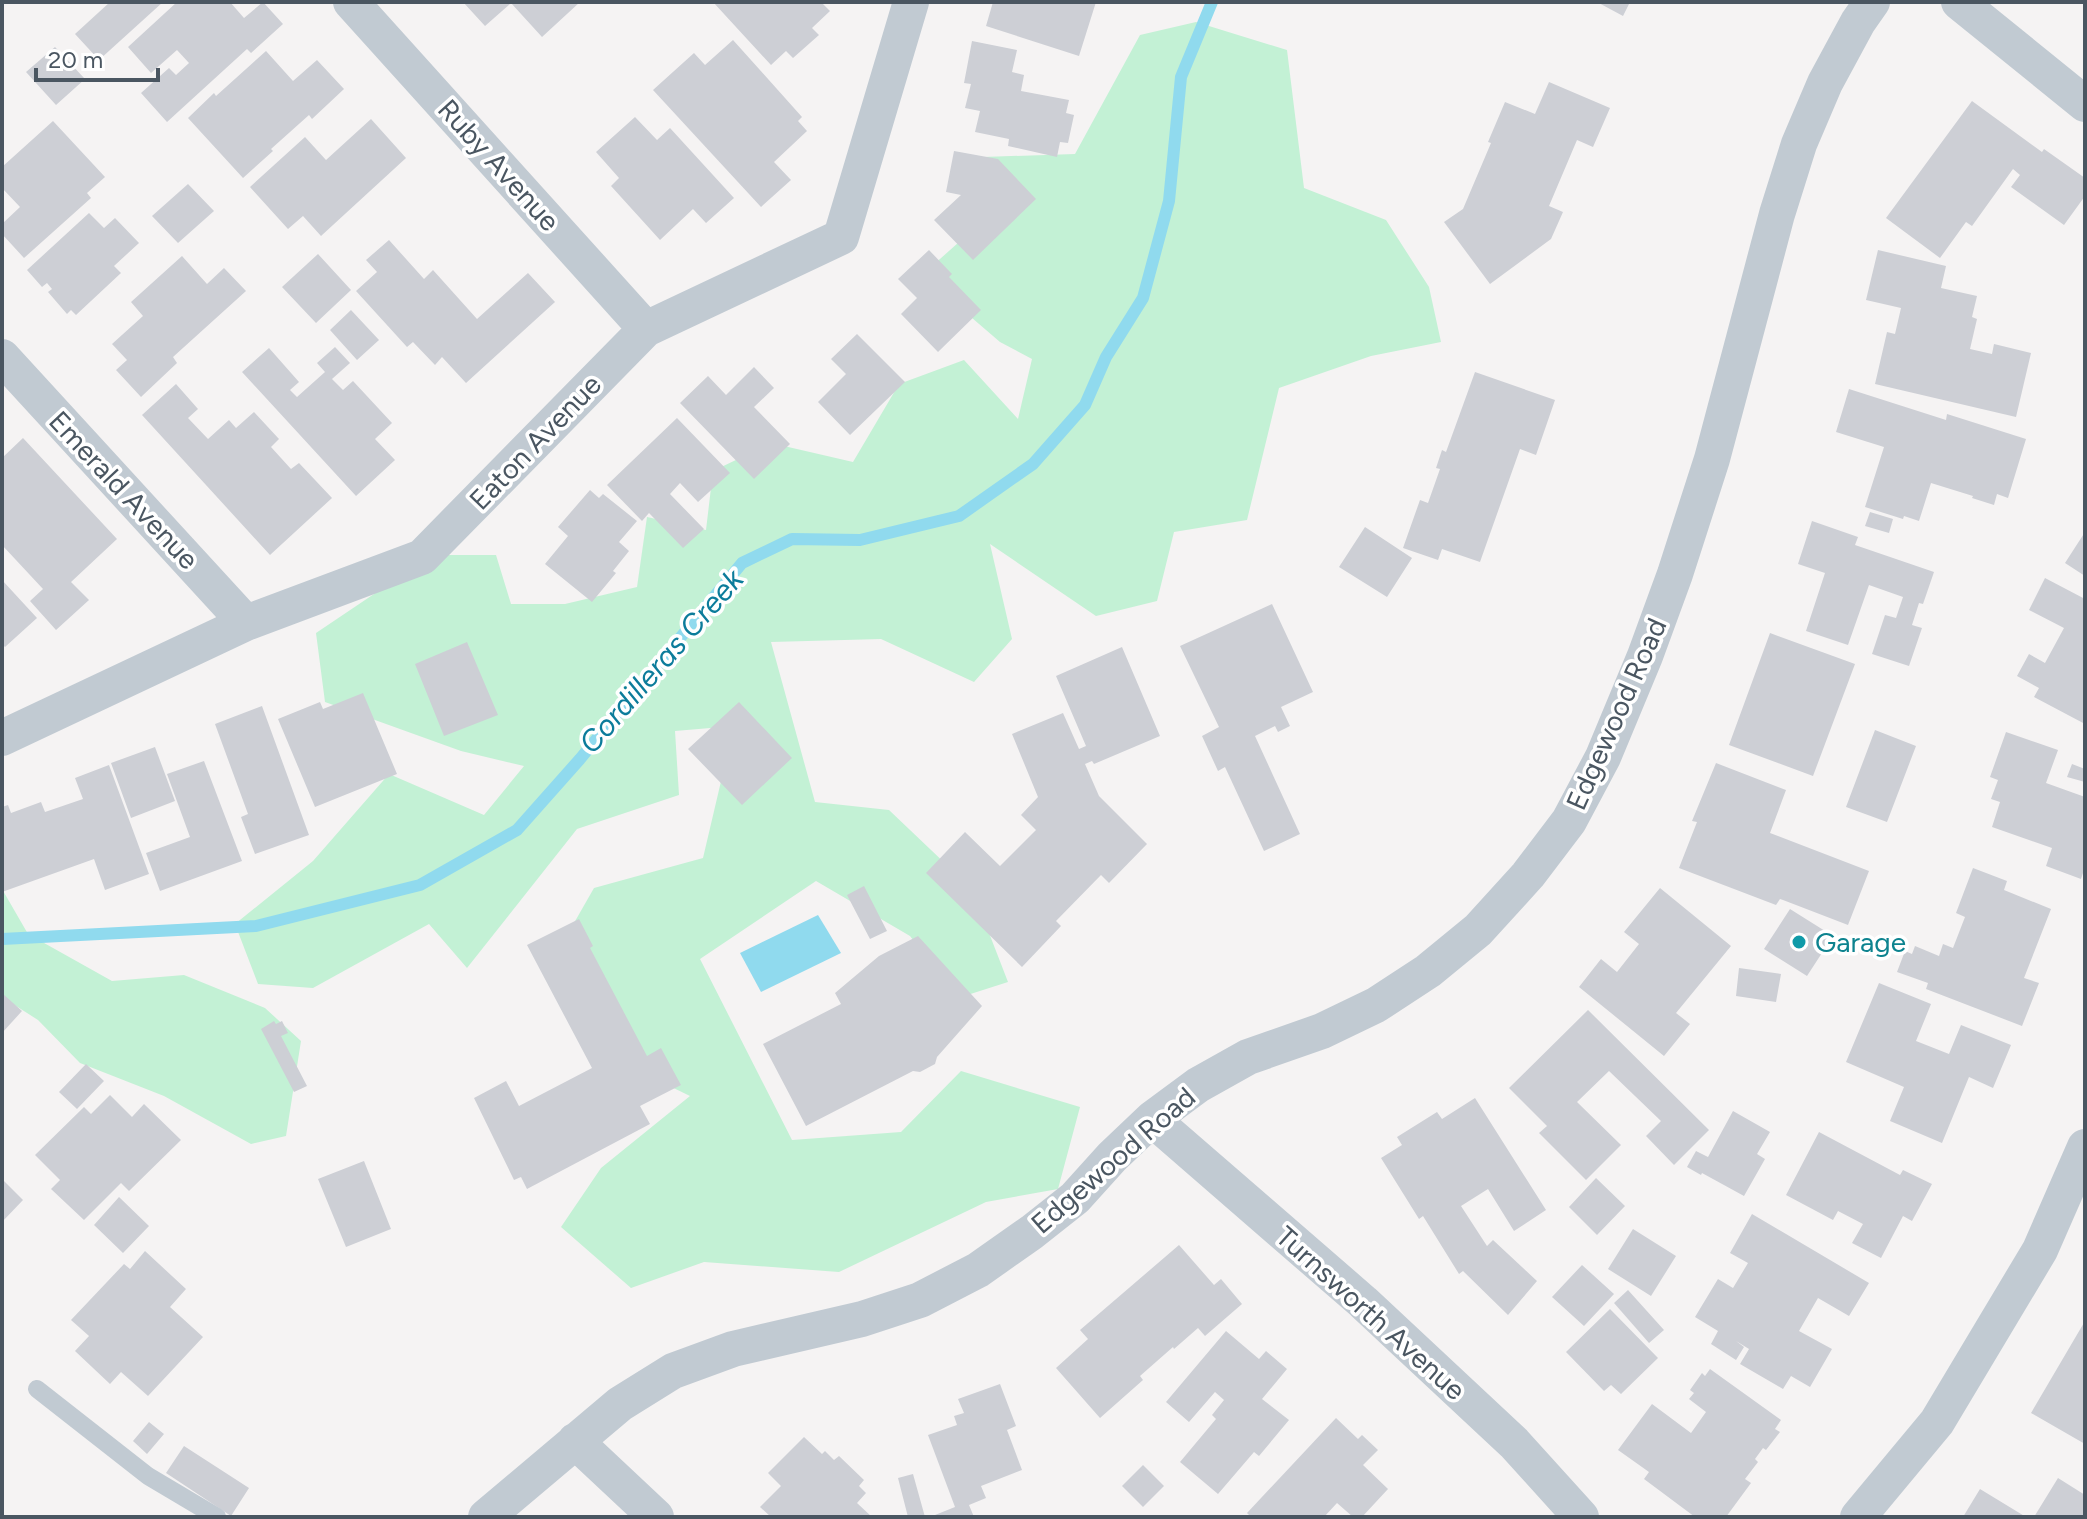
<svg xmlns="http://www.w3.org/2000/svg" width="2087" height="1519" font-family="Figtree,sans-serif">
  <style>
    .green { fill: #c3f1d5 }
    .water { fill: #90daee }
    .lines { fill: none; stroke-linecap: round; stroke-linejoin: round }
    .stream { stroke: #90daee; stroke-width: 12 }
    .building { fill: #cdcfd5 }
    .service { stroke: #c1cad2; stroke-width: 18 }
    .minor { stroke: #c1cad2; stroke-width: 36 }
    .culture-dot { fill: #0f9aa8; stroke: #fff; stroke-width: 3 }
    .labels { text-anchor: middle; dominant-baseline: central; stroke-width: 7; stroke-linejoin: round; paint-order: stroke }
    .street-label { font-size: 28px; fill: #4a5661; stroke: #fff }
    .culture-label { font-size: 28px; fill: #0d838f; stroke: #fff; text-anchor: start }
    .water-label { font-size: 30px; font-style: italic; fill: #0c7c9b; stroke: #fff }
  </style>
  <rect width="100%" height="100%" fill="#f5f3f3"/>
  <path class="green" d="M1196 22 1287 50 1304 188 1386 220 1429 287 1441 342 1371 356 1279 388 1247 520 1174 532 1157 601 1096 616 990 544 1012 639 974 682 881 639 771 642 815 802 889 810 972 889 1008 982 958 998 910 936 816 881 700 959 792 1140 901 1132 961 1071 1080 1107 1058 1189 986 1202 839 1272 704 1262 631 1288 561 1227 601 1168 690 1096 587 1046 550 965 594 888 703 858 734 726 675 731 679 795 577 829 467 968 429 924 313 988 258 984 235 924 313 861 389 774 484 815 524 766 461 751 325 702 316 633 432 555H496L511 604H565L637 587 647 517 706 530 713 471 771 443 853 462 899 384 964 360 1018 419 1032 359 1000 342 922 275 986 218 983 157 1075 154 1140 35Z
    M2 889 28 934 112 981 184 975 265 1008 301 1041 286 1136 251 1144 164 1096 80 1063 38 1020 2 997Z"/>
  <path class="water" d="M818 915 841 953 761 992 740 953Z"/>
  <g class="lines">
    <path class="stream" d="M2 939 256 926 420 885 517 830 580 759 742 563 792 539 860 540 959 516 1033 464 1085 405 1106 357 1143 298 1169 201 1181 77 1212 2"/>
  </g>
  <path class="building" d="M110 2H163L99 60 75 34Z
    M177 2H230L244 18 263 2 283 24 251 53 247 49 167 122 141 93 169 68 176 75 189 63 177 50 151 73 128 47Z
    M463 2H580L542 37 511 3 485 26Z
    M713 2H821L830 11 812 28 819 35 793 58 786 51 771 65Z
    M993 2H1096L1079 56 986 26Z
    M1597 2H1630L1623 16Z
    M733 40 802 117 798 121 807 131 774 162 791 180 761 207 653 90 694 53 705 65Z
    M972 41 1017 50 1012 72 1024 75 1021 91 1069 100 1066 113 1074 115 1068 143 1060 142 1057 157 1008 146 1009 139 975 132 980 111 965 108 971 84 964 83Z
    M55 47 85 79 56 105 26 72Z
    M266 51 293 81 317 60 344 89 312 119 309 115 271 149 273 151 243 178 188 118 214 93 216 96Z
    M1549 82 1610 108 1593 147 1577 140 1549 206 1563 212 1551 239 1490 284 1444 222 1463 209 1491 143 1488 142 1505 102 1535 114Z
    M1972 101 2042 152 2044 149 2085 178V196L2064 225 2011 187 2020 175 2013 169 1972 226 1966 222 1940 258 1886 218Z
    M635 117 657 140 670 128 734 198 706 223 693 209 660 240 611 186 619 178 596 152Z
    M371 119 406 158 321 236 303 216 288 229 250 187 305 137 326 160Z
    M53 121 105 177 87 193 91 198 24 258 2 234V224L20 207 2 188V167Z
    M954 151 998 159 1036 199 973 260 934 220 961 195 946 192Z
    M188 184 214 211 178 243 152 216Z
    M89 213 104 228 115 218 139 243 114 266 121 273 76 315 71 310 67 314 48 292 52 289 47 283 42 287 27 270Z
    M389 240 424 279 433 270 477 319 528 273 555 302 466 383 442 357 435 365 413 342 407 347 356 291 377 272 366 260Z
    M929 250 952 274 949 277 981 310 938 352 901 314 917 298 898 279Z
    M1878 250 1946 266 1941 288 1977 296 1972 317 1977 319 1970 349 1992 354 1994 344 2031 353 2016 417 1875 384 1887 332 1895 334 1901 308 1866 300Z
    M318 254 351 290 316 323 282 287Z
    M182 256 207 284 224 268 246 291 173 357 177 363 141 397 116 370 127 360 112 344 143 316 131 302Z
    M351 310 379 340 357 360 330 330Z
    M857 334 905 382 850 435 818 402 846 374 831 359Z
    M335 347 350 363 332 379 343 390 353 381 392 423 375 439 395 460 356 496 242 372 269 348 299 382 290 390 297 397 325 372 317 363Z
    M754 367 774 388 754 407 790 444 754 479 680 403 708 376 726 395Z
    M1475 372 1555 400 1536 455 1520 449 1480 562 1442 549 1438 560 1403 548 1420 500 1428 503 1440 469 1436 468 1442 450 1446 452Z
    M176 384 198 409 188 418 208 439 229 420 236 428 254 412 279 439 271 447 291 469 299 463 332 498 270 555 142 415Z
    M1849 389 1946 420 1947 414 2026 439 2008 498 1997 494 1994 505 1972 498 1973 496 1931 483 1919 521 1904 516 1903 519 1865 507 1884 447 1836 432Z
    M677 418 730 473 698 502 680 483 670 494 704 529 683 548 649 513 642 521 607 485Z
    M23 438 117 539 71 582 89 600 56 630 30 601 43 589 2 545V458Z
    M590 490 599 498 603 494 637 521 619 542 629 551 613 571 616 573 592 602 545 564 568 536 558 527Z
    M1870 512 1893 519 1889 533 1865 526Z
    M1812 521 1858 537 1855 545 1934 572 1923 604 1919 603 1912 625 1922 628 1909 666 1872 654 1885 615 1896 618 1903 597 1869 585 1848 645 1806 631 1825 573 1798 564Z
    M1365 527 1412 558 1387 597 1339 567Z
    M2085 532V576L2065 563Z
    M2045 578 2085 599V724L2034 697 2039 688 2017 676 2029 654 2045 663 2064 628 2029 610Z
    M2 580 37 618 5 647 2 644Z
    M1272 604 1313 692 1281 707 1290 726 1278 732 1275 726 1255 736 1300 834 1264 851 1225 767 1218 771 1202 736 1219 727 1180 646Z
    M1770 633 1855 664 1813 776 1729 745Z
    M467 642 498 715 444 736 415 664Z
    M1122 647 1160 736 1094 764 1092 761 1085 764 1099 796 1147 844 1109 883 1101 875 1056 921 1061 926 1022 967 926 873 965 832 1000 866 1036 830 1021 815 1038 797 1012 734 1063 713 1079 749 1086 746 1056 676Z
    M363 693 397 774 315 807 278 719 320 702 323 709Z
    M739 702 792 758 742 805 688 749Z
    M262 706 309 835 255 854 241 817 248 814 215 724Z
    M1875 730 1916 746 1887 822 1846 807Z
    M2006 732 2058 750 2046 783 2085 797V867L2081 879 2046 866 2052 848 1992 827 2000 802 1991 799 1998 780 1990 777Z
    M155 747 175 801 131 818 111 763Z
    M204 761 242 861 160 891 146 853 190 837 167 774Z
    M1716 763 1786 790 1770 833 1869 871 1848 925 1783 900 1780 899 1776 905 1679 868 1697 822 1692 821Z
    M2072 764 2085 769V782L2067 777Z
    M109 765 149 874 105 890 94 859 2 892V807L8 805 11 813 41 802 45 812 83 799 75 778Z
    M1973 868 2007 881 2004 890 2051 909 2024 978 2039 983 2022 1026 1926 989 1928 983 1897 972 1905 951 1912 954 1915 946 1939 956 1943 944 1953 948 1965 917 1956 913Z
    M864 886 887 931 870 939 847 895Z
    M1660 888 1731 946 1676 1013 1690 1024 1664 1056 1579 987 1601 959 1617 972 1639 944 1624 932Z
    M1790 909 1833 936 1807 976 1764 949Z
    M579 919 593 946 590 948 647 1056 661 1048 681 1085 640 1106 650 1124 527 1189 521 1177 514 1180 474 1098 506 1081 519 1106 592 1068 527 945Z
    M918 936 982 1006 937 1057 935 1064 920 1072 913 1071 806 1126 763 1044 841 1004 835 993 879 956Z
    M1739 968 1781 974 1776 1002 1736 996Z
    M1879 983 1931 1004 1916 1041 1949 1054 1961 1025 2011 1045 1993 1088 1969 1077 1942 1143 1890 1121 1904 1087 1846 1062Z
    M2 993 22 1011 2 1033Z
    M1588 1010 1709 1130 1674 1165 1646 1136 1661 1121 1609 1071 1577 1102 1621 1145 1586 1180 1539 1133 1547 1126 1509 1088Z
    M274 1021 276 1024 282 1021 288 1033 281 1036 307 1086 294 1092 261 1029Z
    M86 1064 104 1081 77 1109 59 1092Z
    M110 1095 132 1117 144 1104 181 1140 129 1191 121 1183 84 1220 51 1189 60 1180 35 1155 84 1107 91 1114Z
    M1475 1098 1546 1210 1514 1231 1488 1189 1461 1206 1487 1246 1493 1240 1537 1281 1508 1315 1463 1271 1459 1274 1423 1216 1419 1219 1381 1158 1402 1145 1397 1137 1437 1112 1442 1119Z
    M1733 1111 1770 1132 1757 1154 1765 1159 1744 1196 1702 1173 1701 1175 1687 1167 1696 1151 1708 1157Z
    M1819 1132 1900 1175 1903 1170 1932 1184 1912 1221 1903 1216 1881 1258 1852 1243 1863 1224 1838 1211 1833 1220 1786 1195Z
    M364 1161 391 1229 346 1247 318 1179Z
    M1596 1178 1625 1206 1597 1235 1569 1207Z
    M2 1179 23 1200 2 1222Z
    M119 1197 149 1226 123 1253 94 1225Z
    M1752 1214 1869 1283 1849 1316 1818 1298 1799 1331 1832 1349 1810 1387 1791 1376 1783 1389 1740 1364 1749 1349 1736 1341 1744 1347 1736 1360 1711 1344 1718 1331 1695 1317 1718 1279 1733 1288 1748 1263 1730 1253Z
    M1633 1229 1676 1256 1651 1296 1608 1269Z
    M1179 1245 1214 1285 1221 1279 1242 1304 1205 1336 1198 1328 1174 1349 1173 1347 1140 1376 1143 1380 1100 1418 1056 1368 1088 1339 1080 1330Z
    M145 1251 186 1289 170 1307 203 1337 148 1396 121 1372 110 1384 75 1351 89 1336 71 1320 124 1264 130 1269Z
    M1582 1265 1614 1294 1584 1326 1552 1297Z
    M1628 1290 1664 1330 1649 1343 1614 1303Z
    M1610 1309 1658 1358 1621 1394 1611 1385 1604 1391 1566 1352Z
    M2085 1321V1444L2031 1413Z
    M1226 1331 1259 1359 1266 1351 1287 1369 1262 1399 1289 1420 1259 1456 1254 1452 1218 1494 1180 1462 1216 1419 1212 1415 1224 1400 1215 1392 1189 1422 1166 1402Z
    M1710 1369 1781 1420 1775 1429 1780 1432 1766 1450 1763 1448 1755 1459 1758 1462 1745 1479 1751 1483 1726 1517H1695L1644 1479 1649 1472 1618 1450 1652 1404 1691 1433 1706 1412 1689 1399 1694 1393 1690 1390 1702 1373 1705 1376Z
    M1000 1384 1016 1426 1007 1430 1022 1470 981 1486 986 1498 969 1505 974 1517H930L955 1507 928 1435 957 1425 954 1416 964 1413 958 1399Z
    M1336 1418 1358 1439 1362 1435 1378 1450 1363 1465 1388 1489 1362 1517H1353L1337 1503 1324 1517H1251L1247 1513Z
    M149 1422 164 1434 147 1454 133 1441Z
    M804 1437 822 1454 825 1451 834 1460 839 1456 864 1480 859 1486 866 1493 857 1503 872 1517H771L760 1507 781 1486 768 1473Z
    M184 1446 249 1488 231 1516 166 1473Z
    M1143 1465 1164 1486 1143 1507 1122 1486Z
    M913 1474 925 1517H908L898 1478Z
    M2058 1478 2085 1495V1517H2034Z
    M1980 1489 2026 1517H1963Z"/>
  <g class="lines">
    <path class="service" d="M37 1389 148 1476 217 1517"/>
    <path class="minor" d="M351 2 646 329
      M1959 2 2085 104
      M2 357 246 623
      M2 738 246 623 422 557 646 329 841 237 911 2
      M1152 1119 1363 1302 1514 1443 1581 1517
      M575 1441 656 1517
      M486 1517 620 1404 673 1371 733 1349 862 1319 920 1300 978 1270 1032 1232 1075 1198 1112 1157 1152 1119 1198 1085 1248 1057 1322 1031 1376 1005 1428 971 1478 930 1528 875 1569 821 1603 757 1645 656 1675 574 1712 459 1777 214 1799 144 1825 83 1858 22 1872 2
      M1858 1517 1937 1422 2040 1250 2085 1147"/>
  </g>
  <circle class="culture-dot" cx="1799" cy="942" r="8"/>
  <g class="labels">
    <g class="street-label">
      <text transform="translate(499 165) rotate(48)">Ruby Avenue</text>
      <text transform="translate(535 442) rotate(-46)">Eaton Avenue</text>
      <text transform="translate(124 490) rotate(47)">Emerald Avenue</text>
      <text transform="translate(1616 714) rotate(-66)">Edgewood Road</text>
      <text transform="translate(1113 1160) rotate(-41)">Edgewood Road</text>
      <text transform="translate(1371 1313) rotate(42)">Turnsworth Avenue</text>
    </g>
    <g class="culture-label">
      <text x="1815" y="942">Garage</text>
    </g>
    <g class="water-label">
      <text transform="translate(661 661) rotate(-49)">Cordilleras Creek</text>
    </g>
  </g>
  <rect width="2087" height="1519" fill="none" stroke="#4a5661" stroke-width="8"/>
  <path d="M36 68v12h122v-12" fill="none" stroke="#4a5661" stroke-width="4"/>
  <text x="48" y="68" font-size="24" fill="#4a5661" stroke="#ffffff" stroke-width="6" paint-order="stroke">20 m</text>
</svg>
